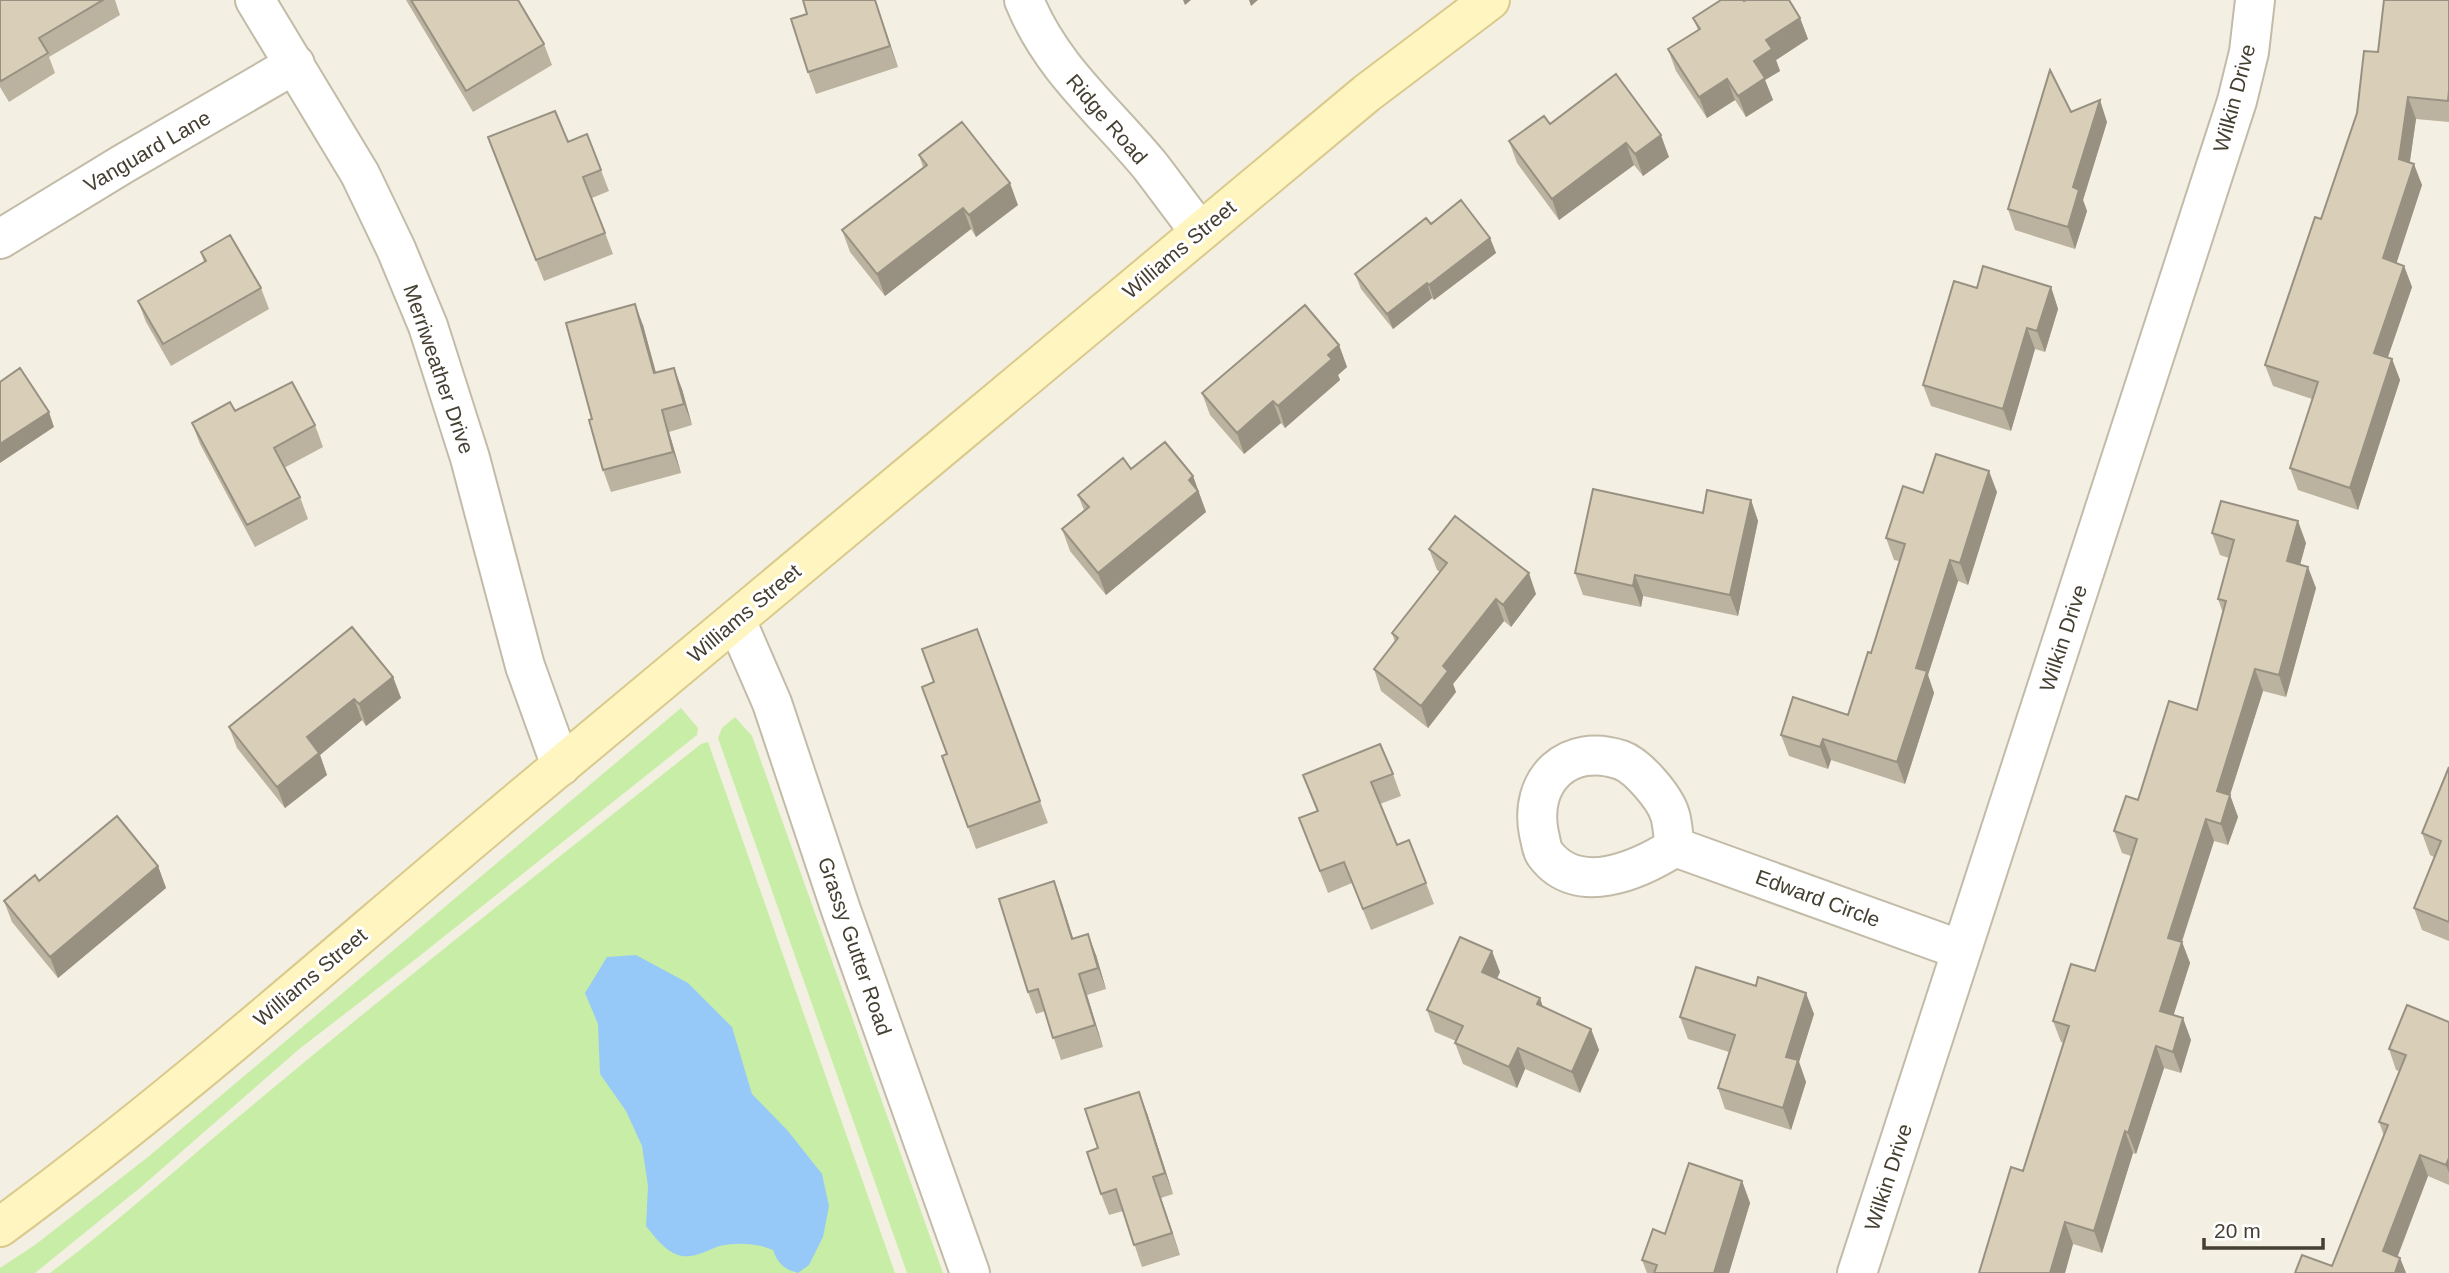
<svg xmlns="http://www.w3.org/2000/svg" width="2449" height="1273" font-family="Helvetica,sans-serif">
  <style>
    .green { fill: #c8eda6 }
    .water { fill: #96c9f8 }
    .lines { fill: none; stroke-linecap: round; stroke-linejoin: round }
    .street-casing { stroke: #c2bba7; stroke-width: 42 }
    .secondary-casing { stroke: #d9ca8c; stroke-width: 42 }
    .street { stroke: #fff; stroke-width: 38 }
    .secondary { stroke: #fff5c1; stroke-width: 38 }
    .wall { fill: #bbb29f }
    .shaded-wall { fill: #989182 }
    .building { fill: #d9cfb9; stroke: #989182; stroke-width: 2 }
    .labels { text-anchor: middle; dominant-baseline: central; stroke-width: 6; stroke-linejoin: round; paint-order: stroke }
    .street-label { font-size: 21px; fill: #453f32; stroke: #fff }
  </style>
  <rect width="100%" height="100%" fill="#f3efe2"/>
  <path class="green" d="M681 708 698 728 697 735 417 958 298 1050 141 1187 35 1273H0V1268L35 1245 148 1157Z
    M735 717 752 736 943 1273H907L718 738 722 728Z
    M708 742 895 1273H50C121 1220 186 1160 254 1104 401 981 552 863 701 744Z"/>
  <path class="water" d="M636 955 688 983 732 1027 752 1094 788 1131 822 1174 829 1206 823 1237 809 1265 798 1273C784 1269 778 1264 773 1250 757 1243 737 1242 720 1246 707 1250 692 1260 678 1255 664 1250 655 1237 646 1226L648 1186 642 1146 626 1111 600 1074 598 1024 585 993 607 957Z"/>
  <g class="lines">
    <g class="street-casing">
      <path id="street" d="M255 0 360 174 396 249 428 326 470 458 525 666 561 766
        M1024 0C1051 68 1106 112 1151 167 1167 188 1183 210 1200 232
        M0 239 123 164 295 64
        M736 620 772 703 841 910 970 1273
        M1675 847C1639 870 1577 898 1545 854 1541 849 1541 840 1539 834 1528 780 1568 742 1621 760 1638 766 1665 798 1670 815 1673 825 1673 837 1675 847L1961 950
        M1857 1273 2237 101 2249 52 2255 0"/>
    </g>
    <g class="secondary-casing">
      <path id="secondary" d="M0 1227C180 1095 346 945 517 802 800 565 1084 330 1367 93L1490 0"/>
    </g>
    <use href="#street" class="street"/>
    <use href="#secondary" class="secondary"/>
  </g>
  <path class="wall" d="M0 0H115L120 15 49 57 55 73 9 102 0 87Z
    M406 0H518L544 44 552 65 473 112Z
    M803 0H875L898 67 816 94 808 72 807 14Z
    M2449 0V122L2416 119 2410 162 2422 185 2396 263 2404 266 2412 287 2388 357 2392 359 2400 380 2358 510 2298 490 2290 468 2312 399 2273 386 2265 365 2321 219 2378 52Z
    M1744 1 1800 18 1808 39 1776 60 1780 71 1765 80 1773 100 1746 117 1735 100 1707 118 1676 71 1668 49 1698 30 1693 18Z
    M1616 74 1669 157 1643 176 1634 165 1559 220 1517 163 1509 141 1550 124Z
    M2071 112 2107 122 2083 200 2087 211 2075 249 2015 230 2008 209Z
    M568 142 601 170 609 191 592 198 613 254 544 281 496 159Z
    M919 155 1018 205 976 237 971 229 885 296 850 252 842 230 923 167Z
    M1431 224 1490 238 1496 253 1434 300 1432 298 1393 329 1361 289 1355 274Z
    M201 252 261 288 269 309 171 366 146 322 138 301 204 262Z
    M2051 287 2058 309 2045 352 2035 349 2011 431 1931 406 1923 385 1977 288Z
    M643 325 656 373 682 389 692 425 669 432 681 473 611 492 603 470 592 419Z
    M1339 345 1347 367 1338 375 1340 380 1285 428 1281 423 1244 454 1210 415 1202 393Z
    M235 411 315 425 323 447 284 468 300 497 308 519 255 547 200 444 192 423Z
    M1131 469 1193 476 1206 512 1106 595 1070 551 1062 529 1084 510 1078 495Z
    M1997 492 1968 585 1958 581 1928 675 1934 693 1905 784 1831 760 1828 769 1789 756 1781 735 1848 715 1871 653 1899 561 1894 560 1886 538 1923 493Z
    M1751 500 1758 521 1738 616 1643 596 1641 607 1583 595 1575 573Z
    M2212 533 2306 543 2300 565 2316 588 2286 697 2263 691 2230 795 2238 817 2228 845 2214 841 2182 942 2190 963 2173 1015 2191 1040 2181 1073 2164 1068 2136 1154 2133 1153 2102 1253 2073 1244 2065 1273H1979L2023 1171 2063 1043 2061 1042 2053 1021 2095 971 2131 856 2122 853 2114 831 2138 800 2197 710 2223 613 2218 599 2229 558 2220 555Z
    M1429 549 1536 594 1511 627 1504 621 1453 684 1456 692 1428 728 1381 691 1374 669 1395 642 1392 633 1440 572 1437 570Z
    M977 629 1048 823 976 849 942 756 947 754 934 682Z
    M393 677 401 698 366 726 362 720 320 755 327 775 285 808 237 748 229 727Z
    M2449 767V941L2422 930 2414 908 2434 857 2430 855 2422 833Z
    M1393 774 1401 796 1380 804 1397 845 1426 883 1434 904 1371 930 1352 883 1328 893 1299 818 1317 811 1303 775Z
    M158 866 166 888 58 978 12 922 4 901 39 881Z
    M1054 881 1073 939 1096 955 1106 989 1087 995 1103 1047 1061 1060 1045 1011 1036 1014 1028 992Z
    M1500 972 1497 979 1543 1007 1591 1029 1599 1050 1580 1093 1525 1069 1517 1088 1463 1064 1455 1043 1456 1041 1435 1032 1427 1010Z
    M1756 986 1814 1014 1799 1062 1806 1082 1791 1130 1725 1109 1718 1088 1729 1052 1688 1039 1680 1017Z
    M2449 1022V1185L2428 1176 2398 1256 2400 1258 2406 1273H2295L2332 1266 2384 1136 2379 1122 2399 1071 2396 1070 2389 1049Z
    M1147 1113 1173 1194 1161 1198 1180 1255 1142 1267 1123 1211 1109 1215 1101 1194 1098 1148Z
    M1742 1181 1750 1203 1729 1273H1647L1642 1260 1665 1234Z"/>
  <path class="shaded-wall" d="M875 0 898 67 890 46Z
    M1183 0H1191L1185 5Z
    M1249 0H1258L1251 6Z
    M1800 18 1808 39 1776 60 1780 71 1765 80 1773 100 1746 117 1738 96 1754 61 1766 40Z
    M1727 79 1735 100 1707 118 1699 97Z
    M2408 97 2416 119 2407 180 2399 159Z
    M2100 100 2107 122 2083 200 2087 211 2075 249 2068 227 2073 187Z
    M1661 135 1669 157 1643 176 1635 154Z
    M1626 143 1634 165 1559 220 1552 199Z
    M2414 164 2422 185 2391 280 2383 258Z
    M1010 183 1018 205 976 237 969 215Z
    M963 208 971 229 885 296 877 274Z
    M1490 238 1496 253 1434 300 1429 285Z
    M2404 266 2412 287 2382 374 2374 353Z
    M1427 283 1432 298 1393 329 1387 314Z
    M2051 287 2058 309 2045 352 2037 331Z
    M635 304 643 325 662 395 654 373Z
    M2027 328 2035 349 2011 431 2003 409Z
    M1339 345 1347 367 1338 375 1340 380 1285 428 1278 406 1328 355Z
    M2392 359 2400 380 2358 510 2350 488Z
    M674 368 682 389 692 425 684 404Z
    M1273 401 1281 423 1244 454 1237 433Z
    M662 410 669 432 681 473 673 452Z
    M49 412 54 427 0 463V444Z
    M1989 471 1997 492 1968 585 1960 563Z
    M1193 476 1206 512 1106 595 1098 573Z
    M1751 500 1758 521 1738 616 1730 595Z
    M2298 521 2306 543 2295 583 2287 561Z
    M1950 560 1958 581 1928 675 1934 693 1905 784 1897 762 1916 668Z
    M2308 567 2316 588 2286 697 2279 675Z
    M1529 573 1536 594 1511 627 1503 605Z
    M1635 575 1643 596 1641 607 1633 586Z
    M1496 599 1504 621 1453 684 1456 692 1428 728 1421 706 1443 666Z
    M2255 669 2263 691 2229 798 2230 795 2238 817 2228 845 2221 824 2217 791Z
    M393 677 401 698 366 726 359 704Z
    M354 699 362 720 320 755 327 775 285 808 277 787 307 737Z
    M1823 739 1831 760 1828 769 1820 747Z
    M2206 819 2214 841 2176 959 2168 938Z
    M158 866 166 888 58 978 50 957Z
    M1054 881 1062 903 1080 960 1072 939Z
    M1088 934 1096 955 1106 989 1098 968Z
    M2182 942 2190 963 2168 1033 2160 1011Z
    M1492 951 1500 972 1490 993 1482 972Z
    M1079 974 1087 995 1103 1047 1095 1025Z
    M1806 993 1814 1014 1799 1062 1806 1082 1791 1130 1783 1108 1786 1057Z
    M1540 998 1547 1019 1537 1004Z
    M2183 1018 2191 1040 2181 1073 2173 1052Z
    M1591 1029 1599 1050 1580 1093 1572 1072Z
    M2156 1046 2164 1068 2136 1154 2128 1133Z
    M1518 1048 1525 1069 1517 1088 1509 1067Z
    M1139 1092 1147 1113 1173 1194 1165 1173Z
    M2125 1131 2133 1153 2102 1253 2094 1231Z
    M2420 1155 2428 1176 2391 1273 2383 1251Z
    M2449 1158V1173L2446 1165Z
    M1153 1177 1161 1198 1180 1255 1172 1233Z
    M1742 1181 1750 1203 1729 1273H1714Z
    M2065 1222 2073 1244 2065 1273H2050Z
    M2400 1258 2406 1273H2395Z"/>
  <path class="building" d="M0 0H103L39 38 48 53 1 81 0 79Z
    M411 0H518L544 44 466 91Z
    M803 0H875L890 46 808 72 791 19 807 14Z
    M1721 0H1743L1744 1 1746 0H1789L1800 18 1766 40 1772 49 1754 61 1765 78 1738 96 1727 79 1699 97 1668 49 1700 29 1693 18Z
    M2384 0H2449V90L2448 101 2408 97 2399 159 2414 164 2383 258 2404 266 2374 353 2392 359 2350 488 2290 468 2318 382 2265 365 2315 217 2321 219 2357 113 2364 51 2378 52Z
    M2050 70 2071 112 2100 100 2073 187 2079 190 2068 227 2008 209Z
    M1616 74 1661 135 1635 154 1626 143 1552 199 1509 141 1544 116 1550 124Z
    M555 111 568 142 587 134 601 170 583 177 605 233 536 260 488 137Z
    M962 122 1010 183 969 215 963 208 877 274 842 230 927 165 919 155Z
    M1461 200 1490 238 1429 285 1427 283 1387 314 1355 274 1426 218 1431 224Z
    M230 235 261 288 163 344 138 301 206 261 201 252Z
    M1983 266 2051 287 2037 331 2027 328 2003 409 1923 385 1954 281 1977 288Z
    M635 304 654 373 674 368 684 404 662 410 673 452 603 470 589 420 592 419 566 323Z
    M1305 305 1339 345 1328 355 1332 359 1278 406 1273 401 1237 433 1202 393Z
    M20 368 49 412 0 444V382Z
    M292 382 315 425 274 448 300 497 247 525 192 423 230 402 235 411Z
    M1165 442 1193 476 1189 480 1198 491 1098 573 1062 529 1089 507 1078 495 1123 458 1131 469Z
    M1936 454 1989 471 1960 563 1950 560 1916 668 1927 671 1897 762 1823 739 1820 747 1781 735 1793 697 1848 715 1868 652 1871 653 1905 544 1886 538 1903 486 1923 493Z
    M1593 489 1703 513 1707 490 1751 500 1730 595 1635 575 1633 586 1575 573Z
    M2221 501 2298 521 2287 561 2308 567 2279 675 2255 669 2217 791 2230 795 2221 824 2206 819 2168 938 2182 942 2160 1011 2183 1018 2173 1052 2156 1046 2128 1133 2125 1131 2094 1231 2065 1222 2050 1273H1979L2011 1167 2023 1171 2069 1026 2053 1021 2071 964 2095 971 2137 839 2114 831 2126 796 2138 800 2169 701 2197 710 2226 601 2218 599 2234 540 2212 533Z
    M1455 516 1529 573 1503 605 1496 599 1443 666 1448 671 1421 706 1374 669 1398 638 1392 633 1447 563 1429 549Z
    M352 627 393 677 359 704 354 699 307 737 319 753 277 787 229 727Z
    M977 629 1040 801 968 827 942 756 947 754 922 687 934 682 922 649Z
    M1380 744 1393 774 1371 782 1397 845 1409 840 1426 883 1363 909 1344 862 1320 871 1299 818 1318 811 1303 775Z
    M2449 767V922L2414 908 2441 841 2422 833Z
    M117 816 158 866 50 957 4 901 35 875 39 881Z
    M1054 881 1072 939 1088 934 1098 968 1079 974 1095 1025 1053 1038 1038 989 1028 992 999 899Z
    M1460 937 1492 951 1482 972 1540 998 1537 1004 1591 1029 1572 1072 1518 1048 1509 1067 1455 1043 1463 1026 1427 1010Z
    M1696 967 1756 986 1758 977 1806 993 1786 1057 1798 1060 1783 1108 1718 1088 1735 1035 1680 1017Z
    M2407 1005 2449 1022V1158L2446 1165 2420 1155 2383 1251 2400 1258 2395 1273H2295L2302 1255 2332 1266 2388 1125 2379 1122 2406 1055 2389 1049Z
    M1139 1092 1165 1173 1153 1177 1172 1233 1134 1245 1116 1189 1101 1194 1087 1152 1098 1148 1085 1109Z
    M1689 1163 1742 1181 1714 1273H1654L1657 1265 1642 1260 1653 1229 1665 1234Z"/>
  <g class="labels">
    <g class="street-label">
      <text transform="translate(2234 98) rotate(-75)">Wilkin Drive</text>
      <text transform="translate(1107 119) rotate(49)">Ridge Road</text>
      <text transform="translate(147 151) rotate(-30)">Vanguard Lane</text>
      <text transform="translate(1179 249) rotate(-40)">Williams Street</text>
      <text transform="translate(439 369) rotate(71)">Merriweather Drive</text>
      <text transform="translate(744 613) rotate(-40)">Williams Street</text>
      <text transform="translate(2063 638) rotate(-72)">Wilkin Drive</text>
      <text transform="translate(1818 898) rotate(20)">Edward Circle</text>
      <text transform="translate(855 946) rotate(71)">Grassy Gutter Road</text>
      <text transform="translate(310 977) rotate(-40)">Williams Street</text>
      <text transform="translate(1888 1177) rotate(-72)">Wilkin Drive</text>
    </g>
  </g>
  <path d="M2204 1238v10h119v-10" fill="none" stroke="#453f32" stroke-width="3.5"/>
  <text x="2214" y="1238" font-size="21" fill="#453f32" stroke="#ffffff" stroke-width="5" paint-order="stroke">20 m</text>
</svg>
